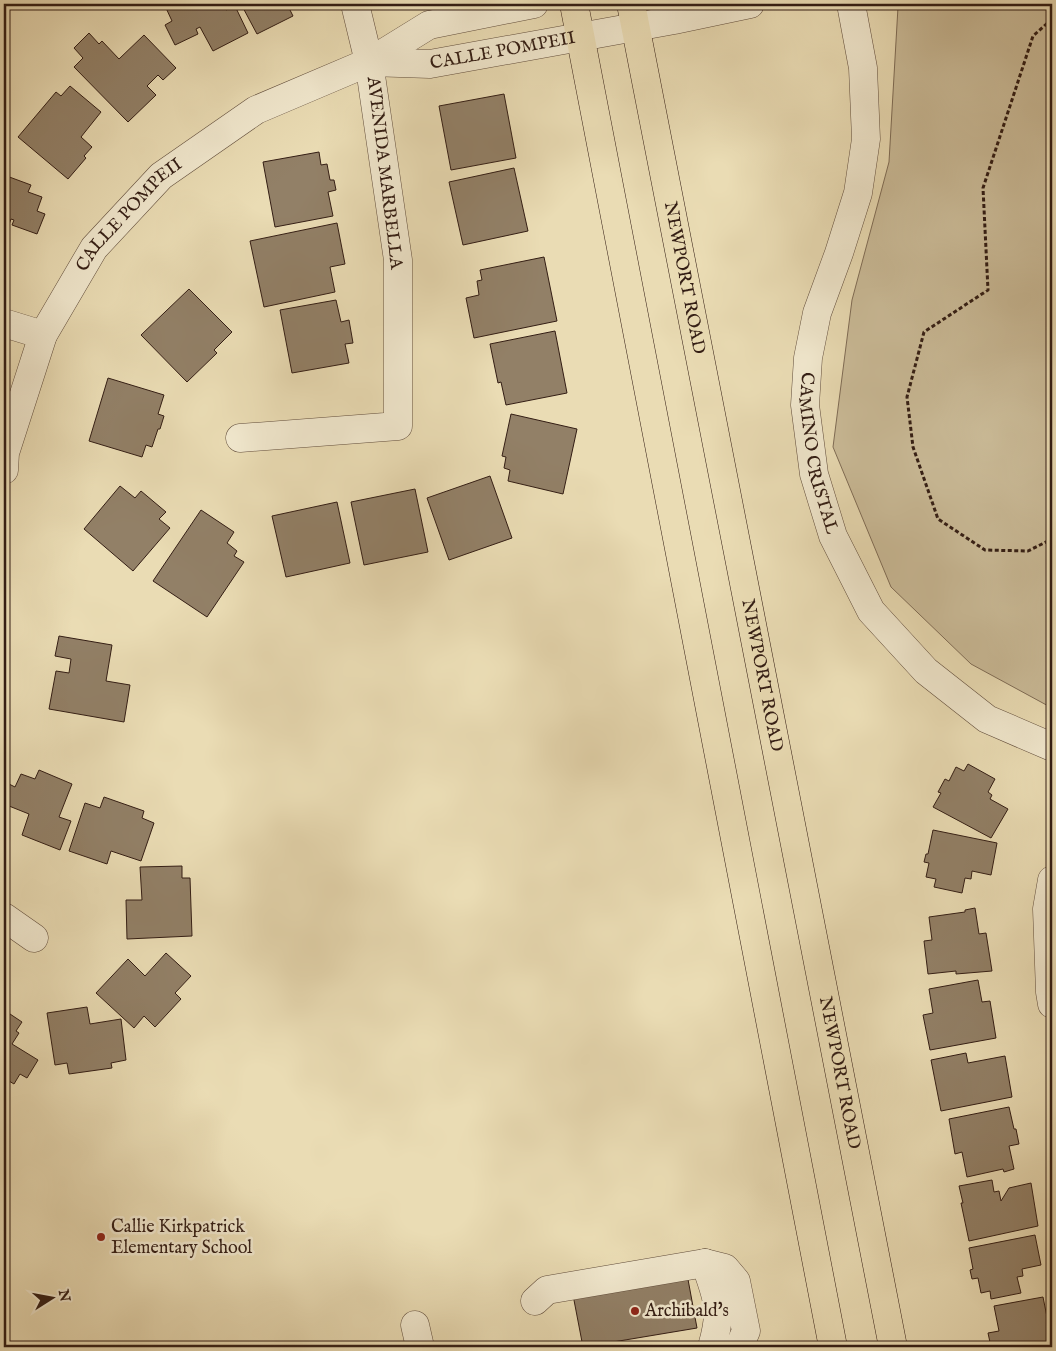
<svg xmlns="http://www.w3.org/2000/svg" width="1056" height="1351" font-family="'IM FELL English',serif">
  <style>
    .green { fill: #cbbc99; stroke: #7f6c56 }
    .building { fill: #928067; stroke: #331d14 }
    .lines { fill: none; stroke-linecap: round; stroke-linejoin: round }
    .minor-casing { stroke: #614d3c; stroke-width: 29 }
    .major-casing { stroke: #331d14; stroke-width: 29 }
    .path { stroke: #331d14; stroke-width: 3; stroke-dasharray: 4 2.5; stroke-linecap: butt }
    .minor { stroke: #f1e8ce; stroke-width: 28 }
    .major { stroke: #eadcb4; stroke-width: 28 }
    .poi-dot { fill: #8f2418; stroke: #f1e8ce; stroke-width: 2 }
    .labels { text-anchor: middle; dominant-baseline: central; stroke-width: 5; stroke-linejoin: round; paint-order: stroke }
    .street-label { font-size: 18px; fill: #331d14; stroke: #f1e8ce }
    .poi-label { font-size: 18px; fill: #331d14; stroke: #f1e8ce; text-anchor: start }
  </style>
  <rect width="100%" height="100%" fill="#eadcb4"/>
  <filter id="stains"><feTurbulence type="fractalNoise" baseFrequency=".004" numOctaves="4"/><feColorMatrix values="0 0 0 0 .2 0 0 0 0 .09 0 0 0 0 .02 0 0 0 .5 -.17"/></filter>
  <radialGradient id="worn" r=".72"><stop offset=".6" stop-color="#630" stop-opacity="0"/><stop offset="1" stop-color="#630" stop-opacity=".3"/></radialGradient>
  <path class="green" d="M903 4H1052V708L971 664 891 587 833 447 852 300 889 162 898 7Z"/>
  <path class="building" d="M174 4H223L226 10 235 6 248 33 213 51 200 27 196 29 198 34 175 45 165 25 172 21 166 8Z
    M241 4H287L293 16 257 34Z
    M89 33 99 44 102 41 119 59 144 35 176 68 163 80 158 75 147 86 156 95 128 122 74 67 83 58 74 48Z
    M70 86 101 112 81 137 92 147 84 156 86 158 68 179 18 137 56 92 61 96Z
    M504 94 516 158 451 170 439 106Z
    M319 152 321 165 327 164 330 180H334L336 190 328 192 333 216 275 227 263 162Z
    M514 168 528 231 463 245 449 182Z
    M4 175 31 185 28 192 42 197 37 211 45 214 37 234 12 225 14 220 11 219 4 239Z
    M337 223 345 264 330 267 335 292 264 307 250 241Z
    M544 257 557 321 474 338 466 298 479 295 477 281 482 280 480 270Z
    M189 289 232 332 214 350 217 353 187 382 141 335Z
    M336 300 341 322 349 320 353 343 345 344 349 363 292 373 280 310Z
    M555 331 567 393 506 405 501 382 498 383 490 344Z
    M108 378 164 395 158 414 164 416 160 429H158L152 447 146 445 142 457 89 441Z
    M511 414 577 429 563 494 508 481 510 470 504 468 506 457 502 456Z
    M490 476 512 538 449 560 427 498Z
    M120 486 135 498 141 491 166 512 159 519 170 528 133 571 84 529Z
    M415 489 428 552 364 565 351 502Z
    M337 502 350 563 286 577 272 516Z
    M201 510 234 532 227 543 237 551 234 556 244 562 207 617 153 581Z
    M59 636 112 645 106 681 130 685 124 722 49 709 56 671 69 673 71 659 55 656Z
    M968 764 995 779 988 792 992 795 990 799 1008 809 991 838 933 807 941 793 938 792 945 779 949 781 956 767 964 771Z
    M39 770 72 784 59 817 71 821 60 850 22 835 29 814 4 804V792L7 783 15 787 21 774 35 779Z
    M104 797 144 811 142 818 154 823 141 861 111 851 107 864 69 851 85 803 100 808Z
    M933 830 997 843 991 875 972 871 971 879 965 878 962 893 934 887 936 879 926 877 929 863 924 862 926 854H928Z
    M182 866V878H190L192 936 127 939 126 900H142L140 867Z
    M975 908 979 934 986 933 992 971 956 974V971L928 974 924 941 932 940 929 917 965 912V910Z
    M166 953 191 976 175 993 181 999 155 1027 144 1016 134 1028 96 993 128 959 145 976Z
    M978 980 982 1002 990 1001 996 1038 930 1050 923 1015 933 1013 929 989Z
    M87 1007 90 1024 121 1019 126 1060 111 1063 112 1068 69 1074 67 1063 55 1065 47 1013Z
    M4 1010 22 1022 16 1031 19 1033 12 1044 38 1060 27 1078 20 1074 14 1084 4 1078Z
    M966 1053 968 1063 1005 1056 1012 1097 941 1111 931 1060Z
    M1009 1107 1014 1129H1016L1019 1144 1009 1146 1014 1169 1004 1172 1003 1169 967 1177 962 1152 955 1154 949 1119Z
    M992 1180 994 1192 999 1191 1001 1201 1009 1188 1031 1183 1038 1226 969 1241 961 1203H963L959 1186Z
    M1035 1235 1041 1265 1022 1269 1023 1276 1017 1277 1021 1293 991 1299 990 1291 981 1293 978 1278 972 1279 970 1270 973 1269 969 1248Z
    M687 1274 697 1328 583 1347 573 1295Z
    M1043 1297 1049 1327 1052 1326V1347H991L988 1333 999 1331 994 1306Z"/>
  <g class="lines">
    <g class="minor-casing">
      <g id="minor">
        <path id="s1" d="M851 4 863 68 866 139 858 193 839 253 817 313 808 358 805 405 814 474 833 536 871 611 926 671 987 719 1052 747"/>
        <path id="s2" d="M369 62 430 64 674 20 750 4"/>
        <path d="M4 323 43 335"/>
        <path d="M240 438 398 426V260L369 62 355 4"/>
        <path id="s3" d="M4 470 5 453 43 335 94 248 161 176 256 110 369 62 429 25 534 4"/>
        <path d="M1052 880 1047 909 1050 992 1052 1004"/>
        <path d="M4 917 34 938"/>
        <path d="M705 1263C718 1300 723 1309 712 1347"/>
        <path d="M535 1301 547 1290 705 1263 725 1268 736 1281 746 1331 739 1347"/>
        <path d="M415 1325 420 1347"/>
      </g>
    </g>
    <g class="major-casing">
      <g id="major">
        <path d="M574 4 833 1347"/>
        <path id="s4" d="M631 4 893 1347"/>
      </g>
    </g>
    <path class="path" d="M1052 19 1033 36 983 188 988 290 924 332 907 397 913 447 938 519 985 550 1028 551 1052 539"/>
    <use href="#minor" class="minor"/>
    <use href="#major" class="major"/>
  </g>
  <g class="poi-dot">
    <circle cx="101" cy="1237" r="5"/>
    <circle cx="635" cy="1311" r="5"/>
  </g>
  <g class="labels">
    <g class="street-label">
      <text stroke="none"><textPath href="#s2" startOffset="135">CALLE POMPEII</textPath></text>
      <text transform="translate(384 173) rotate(83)">AVENIDA MARBELLA</text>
      <text stroke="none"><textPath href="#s3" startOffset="290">CALLE POMPEII</textPath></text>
      <text stroke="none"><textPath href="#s4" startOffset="279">NEWPORT ROAD</textPath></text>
      <text stroke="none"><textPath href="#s1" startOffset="460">CAMINO CRISTAL</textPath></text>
      <text stroke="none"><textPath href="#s4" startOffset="684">NEWPORT ROAD</textPath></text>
      <text stroke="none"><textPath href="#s4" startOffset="1089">NEWPORT ROAD</textPath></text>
    </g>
    <g class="poi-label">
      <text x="111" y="1227">Callie Kirkpatrick<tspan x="111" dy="21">Elementary School</tspan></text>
      <text x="645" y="1311">Archibald's</text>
    </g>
  </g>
  <rect width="1056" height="1351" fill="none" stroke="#eadcb4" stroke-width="20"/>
  <rect x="5" y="5" width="1046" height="1341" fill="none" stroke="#331d14" stroke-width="2.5"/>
  <rect x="10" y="10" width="1036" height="1331" fill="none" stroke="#331d14"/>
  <g transform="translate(52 1298) rotate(79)" stroke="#f1e8ce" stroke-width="4" paint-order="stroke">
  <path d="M0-4L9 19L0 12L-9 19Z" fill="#331d14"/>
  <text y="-8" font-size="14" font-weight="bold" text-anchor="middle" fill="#331d14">N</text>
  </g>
  <rect width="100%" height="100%" filter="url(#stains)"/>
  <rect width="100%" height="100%" fill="url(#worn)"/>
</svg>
